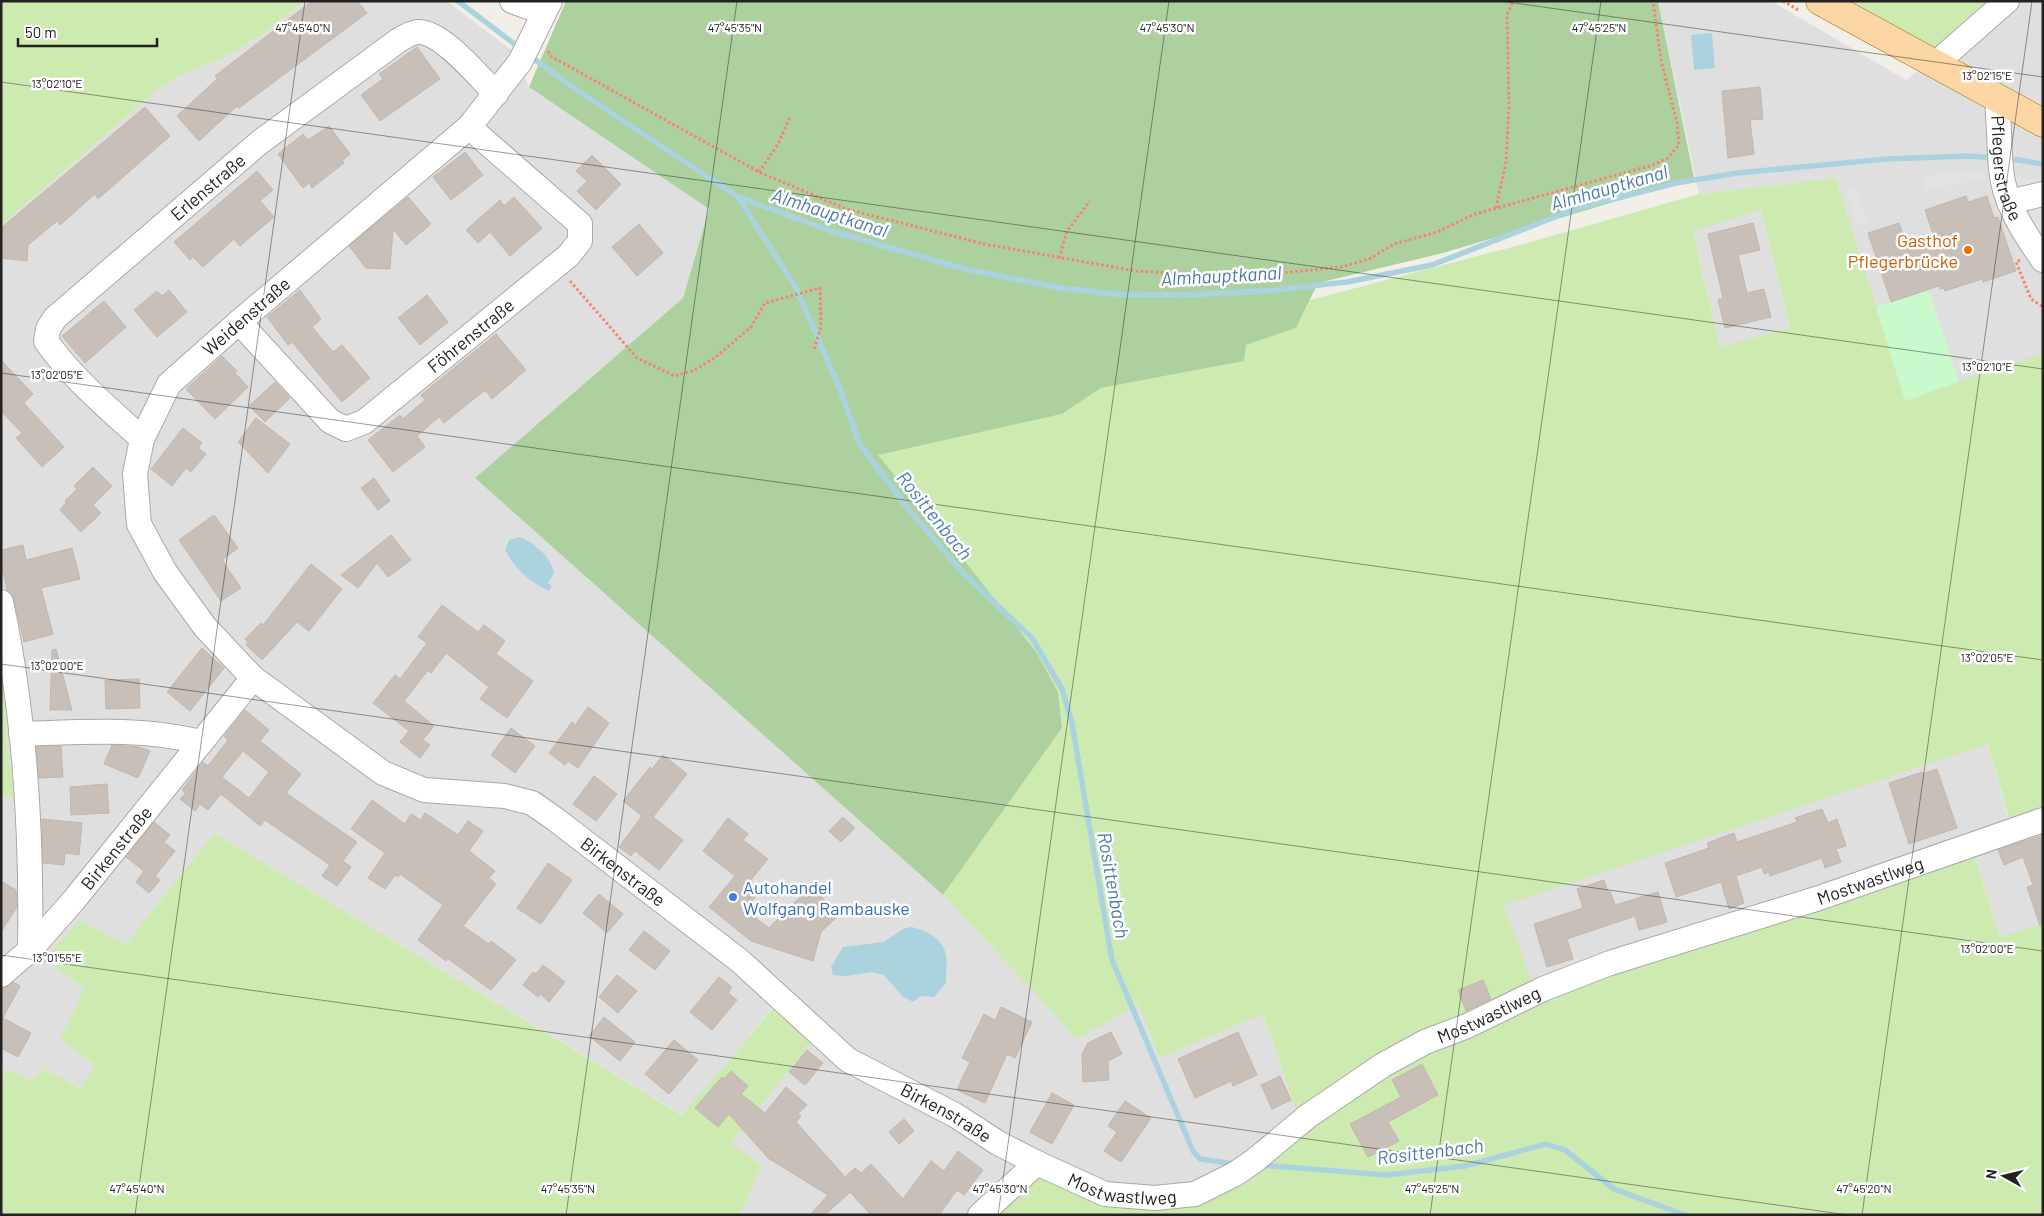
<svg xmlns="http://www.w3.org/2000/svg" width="2044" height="1216" font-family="Barlow,sans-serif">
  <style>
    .residential { fill: #e0dfdf }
    .grass { fill: #cdebb0; fill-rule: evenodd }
    .forest { fill: #add19e }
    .park { fill: #c8facc }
    .parking { fill: #e2e2e2 }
    .water { fill: #aad3df }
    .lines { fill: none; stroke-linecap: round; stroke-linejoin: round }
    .stream { stroke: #aad3df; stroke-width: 5.5 }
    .building { fill: #c7bfb8; stroke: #c4b6ab; fill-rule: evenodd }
    .minor-casing { stroke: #a9a9a9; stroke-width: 26 }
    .major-casing { stroke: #a06b00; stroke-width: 29 }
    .path { stroke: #fa8072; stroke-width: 3; stroke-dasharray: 2.5 2.5; stroke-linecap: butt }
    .minor { stroke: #fff; stroke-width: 24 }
    .major { stroke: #fcd6a4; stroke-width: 28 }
    .ticks { fill: none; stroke: #222; stroke-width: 1; stroke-opacity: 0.45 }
    .food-dot { fill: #e8710a; stroke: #fff; stroke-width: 2 }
    .shop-dot { fill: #3f7fe0; stroke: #fff; stroke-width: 2 }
    .labels { text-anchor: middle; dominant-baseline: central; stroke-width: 5; stroke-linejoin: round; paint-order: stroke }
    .street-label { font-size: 18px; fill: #222; stroke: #fff }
    .food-label { font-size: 18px; fill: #c56008; stroke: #fff; text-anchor: end }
    .shop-label { font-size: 18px; fill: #366cbe; stroke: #fff; text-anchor: start }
    .water-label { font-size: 19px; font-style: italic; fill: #4a7aab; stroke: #fff }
    .ticks-label { font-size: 12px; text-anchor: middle; fill: #222; stroke: #fff; stroke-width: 5; stroke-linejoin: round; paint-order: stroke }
  </style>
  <rect width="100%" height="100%" fill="#f2efe9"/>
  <path class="residential" d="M304 1H447L515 53 529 87 709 209 683 298 475 478 943 895 1077 1039 1138 1003 1159 1058 1263 1014 1297 1114 1242 1159 1201 1184 975 1215H739L762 1166 730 1144 811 1043 775 1005 683 1115 214 833 125 945 44 958 85 989 60 1040 95 1065 82 1088 44 1069 31 1081 8 1069 1 1079V793L14 800 6 740V685L1 678V225L158 89 181 75 225 57 266 32Z
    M1658 1H1771L1906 80 1951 46 1999 1H2043V353L1905 401 1836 178 1699 194Z
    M1761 210 1790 328 1720 347 1693 230Z
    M1988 744 2013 838 2043 828V924L2000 937 1968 836 1530 981 1504 904Z"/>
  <path class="grass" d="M1 1H304L266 32 225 57 181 75 158 89 1 225Z
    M1841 1H1999L1951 46 1931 51Z
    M1836 178 1905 400 2043 353V828L2014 838 1988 744 1504 905 1531 980 1968 836 2000 937 2043 924V1215H975L1035 1150 1094 1182 1146 1189 1201 1184 1242 1159 1297 1114 1263 1014 1159 1058 1138 1004 1077 1039 943 895 1062 728 1058 692 1037 653 961 556 877 455 1062 414 1101 388 1243 361 1246 345 1296 328 1310 300 1516 246 1699 194ZM1761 210 1790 328 1720 347 1693 231Z
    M1 678 6 685V740L15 801 1 793Z
    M214 833 682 1115 776 1005 811 1043 731 1143 762 1166 739 1215H1V1079L8 1069 31 1081 44 1069 81 1088 95 1065 60 1040 84 989 44 958 80 920 125 945Z"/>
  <path class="forest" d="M566 1H1658L1694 178 1443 253 1318 283 1296 328 1246 345 1244 361 1101 388 1062 414 878 455 961 556 1037 653 1058 692 1062 728 943 895 475 478 683 298 709 209 529 87Z"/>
  <path class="park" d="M1928 290 1959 382 1905 401 1876 307Z"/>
  <path class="parking" d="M1983 170 1984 179 1925 190 1921 176Z
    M2016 177 2043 180V244L2017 195Z
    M1857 188 1867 222 1856 225 1846 192Z"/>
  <path class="water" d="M1712 33 1715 68 1694 70 1691 35Z
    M520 537C536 545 549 554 554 573L548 583 552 586 549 591C527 580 517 571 505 550L509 540Z
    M911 927C925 930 943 938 946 955 947 964 946 974 946 983L934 997 921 996 913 1002 902 996 884 975 872 972 846 976 833 975 831 967 843 947 883 942 903 929Z"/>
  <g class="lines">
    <path class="stream" d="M458 1 521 49
      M530 56 578 91 738 197 831 231 965 269 1061 288 1114 294 1184 295 1265 291 1347 282 1432 265 1578 208 1676 183 1737 173 1886 159 1969 156 1996 158
      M2005 158 2043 164
      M738 197 796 288 840 389 859 443 905 505 964 574 1032 638 1062 689 1072 723 1112 960 1193 1151 1200 1159 1235 1164
      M1260 1165 1387 1175 1465 1166 1546 1144 1565 1150 1614 1189 1685 1215"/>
  </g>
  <path class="building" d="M312 1H357L367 13 239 108 237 106 199 141 177 116 217 79 215 76Z
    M417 47 440 79 380 121 361 95 383 79 379 74Z
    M1760 87 1763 119 1750 120 1754 154 1728 158 1722 91Z
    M145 107 170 136 98 199 95 194 60 225 57 221 28 245 27 261 1 258V228Z
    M329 126 350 154 342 161 344 163 312 188 309 183 303 188 278 154 303 134 308 140Z
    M465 152 483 175 451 200 433 177Z
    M592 155 621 184 596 210 577 191 587 181 576 171Z
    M257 171 273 190 260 201 274 217 240 246 234 239 203 267 193 257 190 260 174 242Z
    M1966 196 1968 202 1987 196 1994 218 1998 217 2016 271 1983 282 1982 279 1945 291 1944 288 1940 289 1939 286 1891 302 1868 233 1899 223 1907 246 1934 237 1925 210Z
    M408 197 431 224 406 245 393 229 390 269 366 268 349 246Z
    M514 197 542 228 510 256 490 232 478 243 466 230 500 200 504 206Z
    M1753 223 1760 250 1738 255 1747 293 1764 289 1771 317 1725 328 1718 300 1723 298 1708 234Z
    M639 224 663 253 637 276 612 247Z
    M169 290 187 312 157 337 134 310 157 291 162 296Z
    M300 290 321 319 312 327 333 352 342 345 370 378 342 402 292 342 288 345 267 317Z
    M427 295 448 322 420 345 398 318Z
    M104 301 126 327 85 363 62 336Z
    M496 334 526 370 492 399 485 390 444 423 439 417 417 436 425 447 393 472 368 440 400 415 403 419 425 400 421 395Z
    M222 356 237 371 235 373 248 387 215 419 186 389Z
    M1 360 33 394 24 403 64 447 42 467 16 438 22 433 1 411Z
    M275 382 290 398 265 422 249 406Z
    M256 418 290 444 268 473 238 442Z
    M183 428 202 443 198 448 206 454 191 472 186 468 172 486 151 469Z
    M93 467 112 486 93 505 101 513 81 532 60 510 66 503 65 501 77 489 74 486Z
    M374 478 390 501 378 510 361 488Z
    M214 515 238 548 222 560 241 588 221 601 179 540Z
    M391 535 411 560 388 577 377 563 358 588 341 575Z
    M23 545 26 560 72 548 80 579 41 588 53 634 24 642 14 599 12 593 7 590 1 562V550Z
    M311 564 342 589 309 631 297 622 262 660 246 645 248 642 245 639 261 623 263 625Z
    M442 605 478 632 484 625 505 641 496 654 533 681 507 718 480 699 489 687 446 653 431 673 428 670 404 701 434 726 423 740 430 745 420 758 400 742 409 731 373 703 395 675 400 679 427 643 418 637Z
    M202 648 224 668 190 711 167 692Z
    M56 649 72 710H50L52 650Z
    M139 679 140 708 106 709 105 680Z
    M588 707 609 723 578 768 568 761 565 765 549 753 572 722 575 725Z
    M245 710 269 730 260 741 301 774 286 793 357 842 343 861 351 867 337 886 322 876 330 865 265 820 260 826 221 794 208 810 200 804 195 811 180 799 186 793 182 790 203 762 208 766 228 740 224 736ZM243 751 269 772 249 798 222 777Z
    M511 728 535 746 515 773 491 755Z
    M112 745 139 747 150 751 138 778 104 764Z
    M61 746 63 777 39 778 36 747Z
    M663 755 687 774 653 817 683 840 659 870 635 851 631 856 619 847 642 816 623 801 650 767 652 769Z
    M1937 769 1957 828 1909 844 1889 783 1922 772V774Z
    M594 776 617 794 596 821 573 804Z
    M107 784 109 813 71 815 70 787Z
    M372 800 405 824 411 814 421 820 425 813 458 835 468 821 483 831 469 851 495 871 489 878 496 884 463 926 489 944 491 941 516 960 491 990 447 958 446 961 418 940 443 905 400 874 398 877 395 875 385 889 368 878 385 853 351 829Z
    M1822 809 1828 823 1837 819 1846 846 1836 849 1841 862 1825 868 1822 858 1770 876 1769 872 1764 874 1762 867 1736 876 1744 903 1729 909 1721 882 1676 897 1665 863 1709 848 1707 843 1734 833 1737 842 1797 822 1795 818Z
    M843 817 855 828 841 842 829 831Z
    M728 818 748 834 743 840 768 859 750 881 761 889 745 910 769 928 811 886 839 915 821 932 813 961 751 941 709 907 735 876 703 851Z
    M42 819 82 823 79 855 65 853 64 865 43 863Z
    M154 822 170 835 164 842 175 851 155 876 160 880 149 893 136 882 144 871 126 857Z
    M2043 835V926H2040L2027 887 2033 885 2023 857 2004 865 1998 850Z
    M548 863 572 880 541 924 517 908Z
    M1604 880 1608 892 1610 891 1615 905 1658 892 1667 922 1639 930 1635 916 1567 939 1573 959 1547 967 1534 924 1583 908 1577 889Z
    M1 881 16 890 17 907 1 932Z
    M599 894 623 914 607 933 583 913Z
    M644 931 670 951 655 970 629 950Z
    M543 965 565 982 549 1002 540 994 538 997 523 985 533 972 536 974Z
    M617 975 637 991 618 1013 599 997Z
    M719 977 732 987 728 993 737 1000 712 1030 690 1012Z
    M1483 980 1491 999 1466 1011 1458 990Z
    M13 982 20 986 3 1018 31 1033 18 1057 1 1048V988Z
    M1001 1007 1032 1022 1015 1058 1007 1054 985 1103 957 1090 970 1062 962 1058 984 1014 995 1020Z
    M604 1017 635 1042 620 1061 589 1036Z
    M1111 1032 1122 1054 1108 1061 1109 1080 1083 1082 1082 1054 1088 1043Z
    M1238 1032 1257 1075 1233 1086 1231 1081 1195 1098 1178 1059Z
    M674 1040 698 1060 669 1094 645 1074Z
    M807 1050 823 1063 805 1085 789 1072Z
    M1422 1064 1438 1095 1388 1122 1399 1141 1368 1157 1350 1124 1401 1097 1392 1080Z
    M731 1071 748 1086 741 1094 765 1113 786 1087 807 1105 798 1114 801 1116 796 1122 845 1177 855 1168 861 1173 871 1164 903 1199 931 1161 944 1171 958 1151 983 1170 964 1195 957 1190 939 1215H871L850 1192 825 1215H810L828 1195 768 1158 729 1114 718 1127 695 1108 722 1077 724 1079Z
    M1280 1076 1291 1100 1272 1109 1261 1085Z
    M1052 1093 1074 1105 1052 1144 1030 1132Z
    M1125 1101 1151 1118 1121 1162 1104 1151 1117 1132 1108 1126Z
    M904 1119 914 1131 899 1144 889 1132Z"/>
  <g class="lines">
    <g class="minor-casing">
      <g id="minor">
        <path d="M512 1 528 7 549 3"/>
        <path id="s1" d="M550 1 520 62 469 127 239 322 169 384 142 439 135 474 139 524 165 572 205 627 253 678 383 773 424 790 505 796 532 803 555 819 740 961 848 1060 955 1115 998 1143 1037 1163 1105 1194 1155 1198 1195 1194 1235 1174 1254 1161 1308 1116 1383 1065 1425 1042 1467 1026 1543 989 1610 963 1819 898 2043 820"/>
        <path d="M1934 65 2007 1"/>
        <path id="s2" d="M1997 98C1999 122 1999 145 2001 169 2004 203 2024 233 2043 260"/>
        <path d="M2009 202 2043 194"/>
        <path id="s3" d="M239 322 330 421 346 429 364 422 568 256 580 241V224L469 127"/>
        <path id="s4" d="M142 439C108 408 72 378 46 341L48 329 55 318 260 142 399 40C404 37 411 33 417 32 441 30 479 77 496 94"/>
        <path d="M1 602C25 714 32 836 30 950"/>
        <path d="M21 734C81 732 142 727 201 742"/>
        <path id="s5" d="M1 975 30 950 74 900 253 678"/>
        <path d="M980 1215 1037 1163"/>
      </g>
    </g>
    <g class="major-casing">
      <path id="major" d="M1820 1 2043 123"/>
    </g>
    <path class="path" d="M1783 1 1800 11
      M548 51 552 57 759 172 846 209 984 244 1136 271 1239 277 1341 267 1369 259 1394 244 1437 232 1475 214 1653 165 1668 158 1679 145 1677 123 1661 60 1653 1
      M759 172 778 144 790 117
      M1496 208 1506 162 1509 107 1507 15 1513 1
      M1059 258 1067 231 1090 201
      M2020 260 2016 262 2031 299 2043 307
      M570 281 637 358 675 376 695 370 717 356 751 327 765 303 820 288 821 327 814 349"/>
    <use href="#minor" class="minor"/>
    <use href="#major" class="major"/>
  </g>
  <path class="ticks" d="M1500 1 2043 77M1 82 2043 369M1 373 2043 660M1 664 2043 951M1 955 1848 1215M135 1215 305 1M566 1215 737 1M998 1215 1169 1M1430 1215 1601 1M1862 1215 2032 1"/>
  <circle class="food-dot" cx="1968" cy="250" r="5"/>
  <circle class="shop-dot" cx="733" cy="897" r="5"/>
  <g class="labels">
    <g class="street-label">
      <text stroke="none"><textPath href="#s2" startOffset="71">Pflegerstraße</textPath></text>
      <text stroke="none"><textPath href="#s4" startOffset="364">Erlenstraße</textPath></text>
      <text transform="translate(246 316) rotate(-41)">Weidenstraße</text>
      <text stroke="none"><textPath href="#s3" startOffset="309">Föhrenstraße</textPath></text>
      <text stroke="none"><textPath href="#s5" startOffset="172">Birkenstraße</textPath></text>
      <text stroke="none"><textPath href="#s1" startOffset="1314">Birkenstraße</textPath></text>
      <text stroke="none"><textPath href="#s1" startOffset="2739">Mostwastlweg</textPath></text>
      <text stroke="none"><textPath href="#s1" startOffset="2334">Mostwastlweg</textPath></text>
      <text stroke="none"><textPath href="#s1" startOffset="1719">Birkenstraße</textPath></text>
      <text stroke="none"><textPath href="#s1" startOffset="1914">Mostwastlweg</textPath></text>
    </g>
    <g class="food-label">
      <text x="1958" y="240">Gasthof<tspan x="1958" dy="21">Pflegerbrücke</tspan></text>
    </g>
    <g class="shop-label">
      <text x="743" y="887">Autohandel<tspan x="743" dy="21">Wolfgang Rambauske</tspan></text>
    </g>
    <g class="water-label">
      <text transform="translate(1609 187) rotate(-16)">Almhauptkanal</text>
      <text transform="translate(830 212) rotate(18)">Almhauptkanal</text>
      <text transform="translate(1221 275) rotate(-3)">Almhauptkanal</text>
      <text transform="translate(935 515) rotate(51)">Rosittenbach</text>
      <text transform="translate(1114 885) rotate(80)">Rosittenbach</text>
      <text transform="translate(1430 1151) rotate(-7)">Rosittenbach</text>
    </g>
  </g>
  <g class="ticks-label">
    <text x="303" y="32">47°45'40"N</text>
    <text x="735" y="32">47°45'35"N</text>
    <text x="1167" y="32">47°45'30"N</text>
    <text x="1599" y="32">47°45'25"N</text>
    <text x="1987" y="80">13°02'15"E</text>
    <text x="57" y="88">13°02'10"E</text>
    <text x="1987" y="371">13°02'10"E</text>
    <text x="57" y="379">13°02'05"E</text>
    <text x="1987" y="662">13°02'05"E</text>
    <text x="57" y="670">13°02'00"E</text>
    <text x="1987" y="953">13°02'00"E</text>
    <text x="57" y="962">13°01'55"E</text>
    <text x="137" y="1193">47°45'40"N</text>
    <text x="568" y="1193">47°45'35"N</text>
    <text x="1000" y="1193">47°45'30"N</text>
    <text x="1432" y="1193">47°45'25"N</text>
    <text x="1864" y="1193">47°45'20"N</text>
  </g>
  <rect width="2044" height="1216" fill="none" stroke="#222222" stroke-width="5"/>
  <g transform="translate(2004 1176) rotate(278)" stroke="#ffffff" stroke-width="4" paint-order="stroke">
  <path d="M0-4L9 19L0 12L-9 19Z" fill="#222222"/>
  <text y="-8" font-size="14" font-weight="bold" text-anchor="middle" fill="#222222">N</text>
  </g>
  <path d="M18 38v8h139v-8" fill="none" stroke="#222222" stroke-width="2.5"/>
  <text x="25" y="38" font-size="15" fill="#222222" stroke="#ffffff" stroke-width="4" paint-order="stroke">50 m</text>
</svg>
